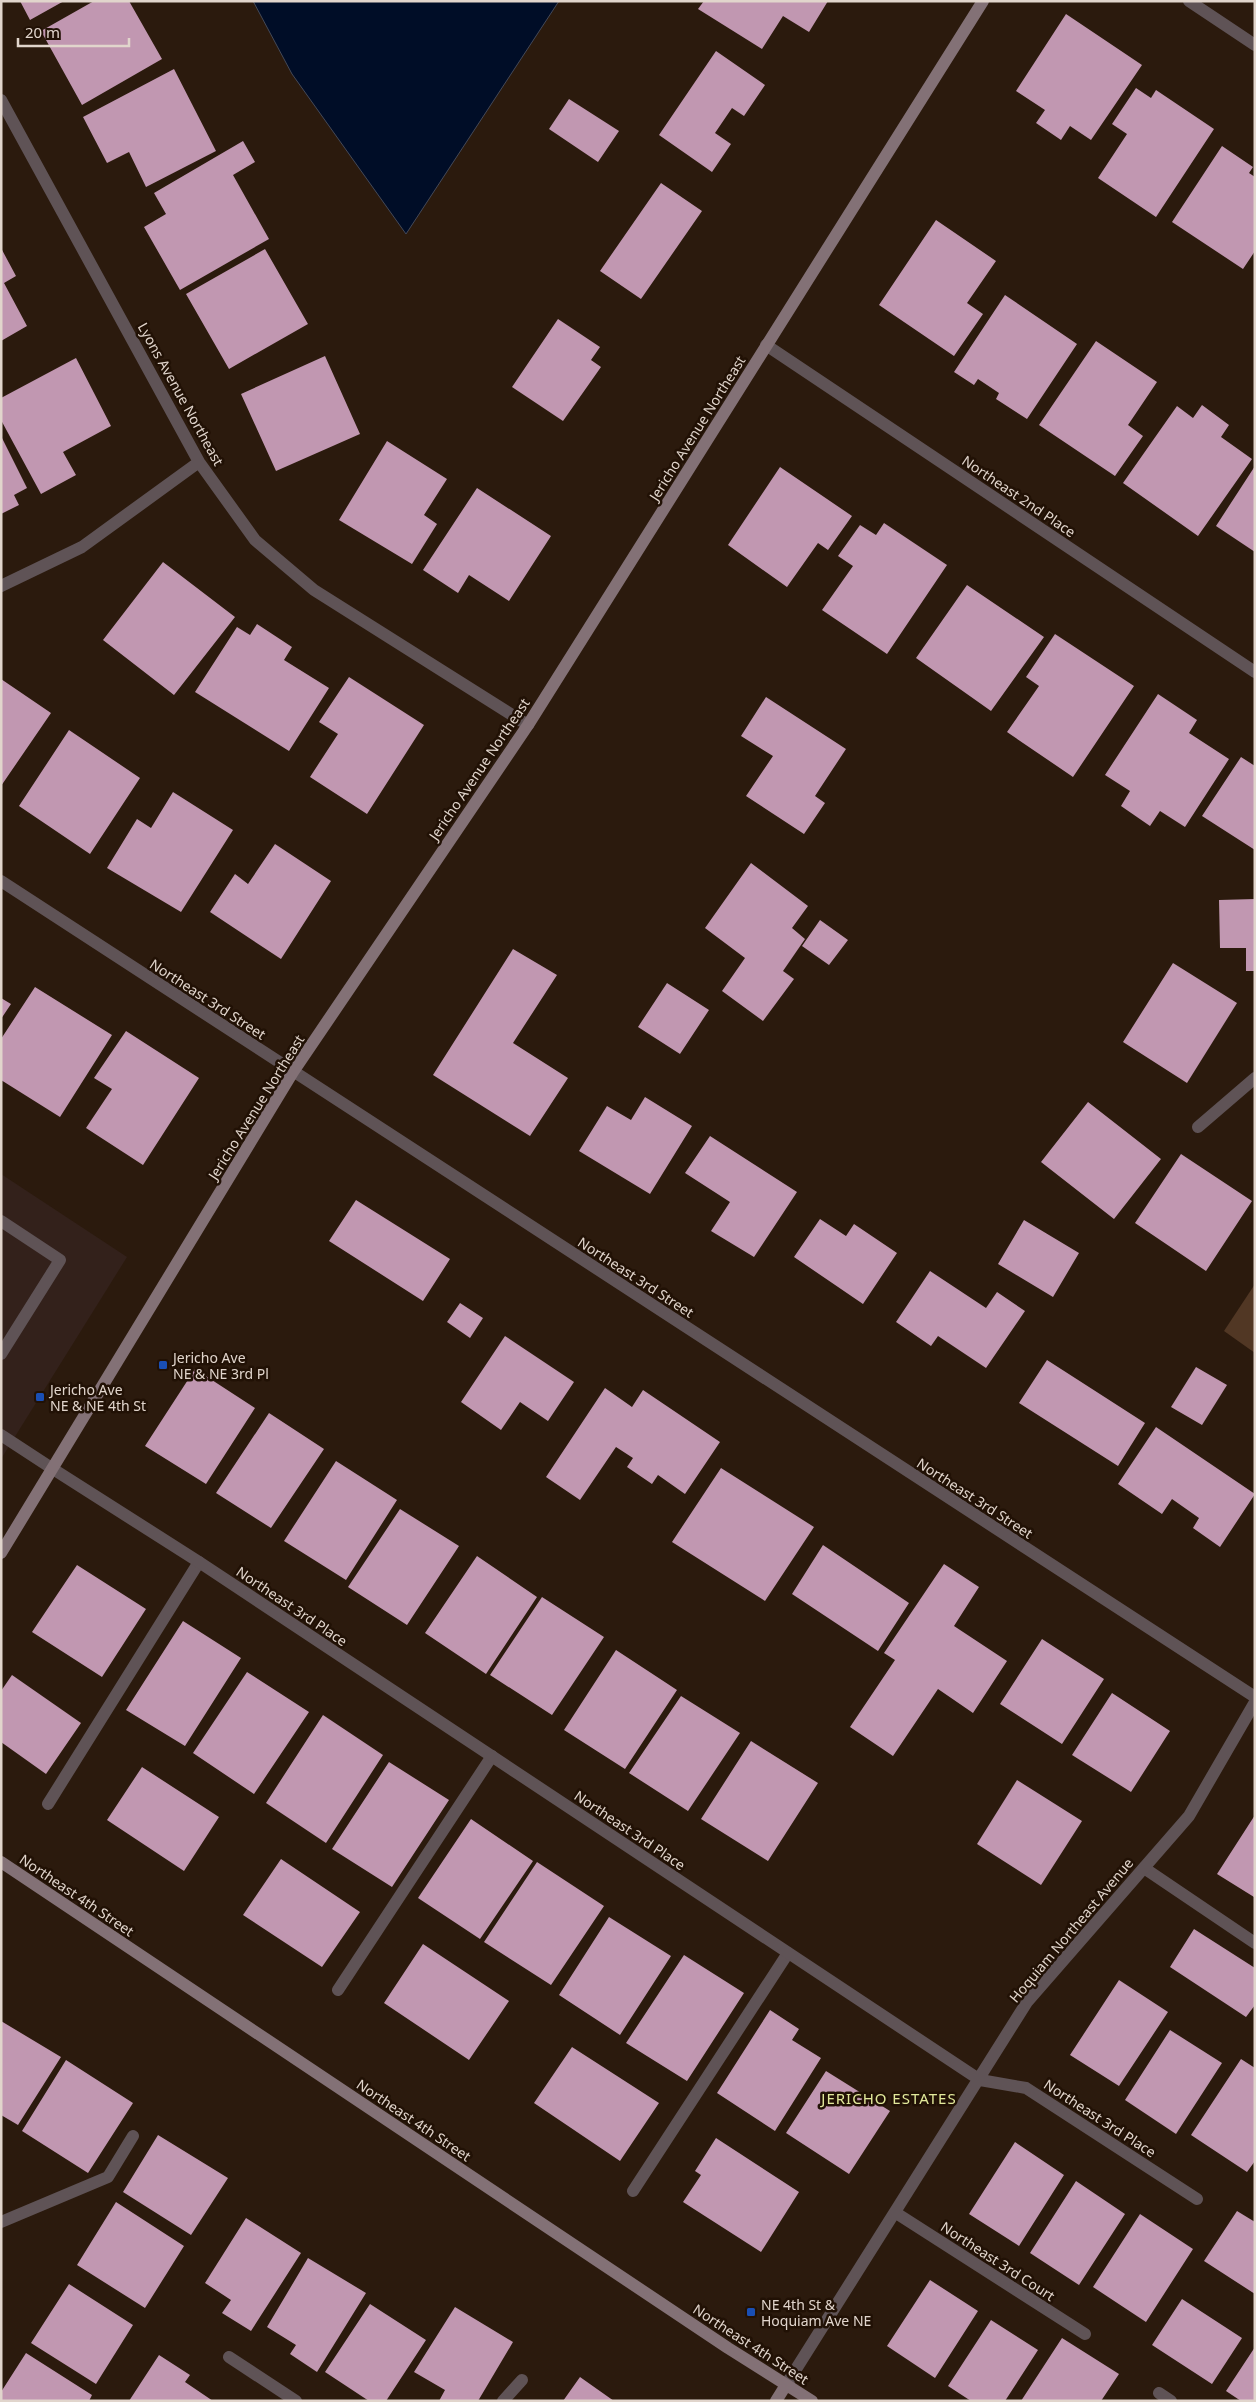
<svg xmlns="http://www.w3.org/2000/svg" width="1256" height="2402" font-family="'Noto Sans',sans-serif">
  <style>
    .commercial { fill: #33211b }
    .green { fill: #513724 }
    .water { fill: #000d27; stroke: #444958 }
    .building { fill: #c197b1 }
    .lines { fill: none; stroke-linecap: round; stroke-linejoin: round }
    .lane { stroke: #5f5356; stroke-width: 12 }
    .street { stroke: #5f5356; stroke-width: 12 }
    .secondary { stroke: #837176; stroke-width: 12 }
    .transit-dot { fill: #1a4fb4; stroke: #211105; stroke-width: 2 }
    .labels { text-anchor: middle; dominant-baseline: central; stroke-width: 5; stroke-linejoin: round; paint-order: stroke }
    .street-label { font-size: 14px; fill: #e1d5cc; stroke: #211105 }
    .poi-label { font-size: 14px; fill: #e1d5cc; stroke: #211105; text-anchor: start }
    .neighbourhood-label { font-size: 15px; letter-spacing: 1px; fill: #e2e99b; stroke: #211105 }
  </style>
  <rect width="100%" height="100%" fill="#2b1a0d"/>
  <path class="commercial" d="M1 1174 127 1257 1 1459Z"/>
  <path class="green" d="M1255 1284V1353L1224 1331Z"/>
  <path class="water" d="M253 1H559L406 234 292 74Z"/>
  <path class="building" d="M20 1H64L30 20Z
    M94 1H129L162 59 82 105 41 31Z
    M704 1H828L809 32 783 16 762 49 698 9Z
    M1066 14 1142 65 1091 140 1070 126 1061 140 1036 123 1045 110 1016 91Z
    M716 51 765 85 744 116 732 108 715 133 731 144 712 172 659 135Z
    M174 69 216 151 146 187 129 152 107 163 83 117Z
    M1136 88 1151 98 1156 90 1214 129 1156 217 1098 178 1127 134 1112 124Z
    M569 99 619 131 598 162 549 129Z
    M243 141 255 162 233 175 269 239 180 290 144 227 166 214 154 193Z
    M1222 146 1253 167 1249 173 1255 177V251L1243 269 1172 222Z
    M661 183 702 211 641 299 600 271Z
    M936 220 996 261 967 303 983 314 954 356 879 305Z
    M1 248 16 276 4 283 27 326 1 341Z
    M265 249 308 324 229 369 186 294Z
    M1005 295 1077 344 1027 419 996 399 999 393 978 379 974 385 954 372Z
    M558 319 600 347 591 360 601 367 563 421 512 387Z
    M1096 341 1157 382 1128 425 1143 436 1115 476 1039 425Z
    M325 356 360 434 276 471 241 394Z
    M76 358 111 426 63 452 76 475 41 494 1 420V398Z
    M1202 405 1229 425 1221 437 1252 459 1198 536 1123 483 1177 406 1193 418Z
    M1 436 27 488 14 495 19 505 1 514Z
    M387 441 447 479 424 515 437 524 412 564 339 520Z
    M1255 466V552L1216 526Z
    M780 467 852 516 828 550 818 543 787 587 728 545Z
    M477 488 551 536 509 601 469 575 458 593 423 570Z
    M884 523 947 565 887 654 822 610 853 566 838 556 860 525 876 535Z
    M163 562 235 617 174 695 103 640Z
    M967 585 1044 637 991 711 916 658Z
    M257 624 292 647 284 660 329 688 289 751 195 692 237 627 250 635Z
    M1055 634 1134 686 1073 777 1007 732 1039 686 1026 677Z
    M349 677 424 725 367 814 310 777 338 734 319 722Z
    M1 679 51 713 1 786Z
    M1158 694 1197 720 1189 733 1229 759 1185 827 1160 811 1150 826 1121 806 1130 791 1105 775Z
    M766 697 846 749 815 796 825 803 804 834 746 796 773 756 741 736Z
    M69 730 140 778 90 854 19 806Z
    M1241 757 1255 766V850L1202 816Z
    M173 792 233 830 181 912 107 868 137 819 151 828Z
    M275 844 331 881 281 959 210 912 235 874 248 884Z
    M751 863 808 906 792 928 805 939 783 971 794 979 763 1021 722 991 745 958 705 928Z
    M1255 899V971H1246V948H1220L1219 900Z
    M820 920 848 940 829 965 802 946Z
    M513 949 557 975 513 1043 568 1078 530 1136 433 1075Z
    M1173 963 1237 1003 1187 1083 1123 1042Z
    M667 983 709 1010 680 1054 638 1027Z
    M35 987 112 1035 60 1117 1 1080V1039Z
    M1 998 11 1004 1 1019Z
    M126 1031 199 1078 143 1165 86 1128 112 1089 94 1078Z
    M645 1097 692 1126 650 1194 579 1151 607 1106 631 1120Z
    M1088 1102 1161 1159 1114 1219 1041 1162Z
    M710 1136 797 1192 754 1257 711 1231 730 1202 685 1173Z
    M1181 1154 1252 1201 1206 1271 1135 1223Z
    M356 1200 450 1259 423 1301 329 1241Z
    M820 1219 846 1236 854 1224 897 1253 863 1304 794 1257Z
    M1024 1220 1079 1253 1053 1297 998 1264Z
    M930 1271 986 1308 997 1292 1025 1311 986 1368 938 1336 931 1346 896 1322Z
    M460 1303 483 1318 470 1338 447 1322Z
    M505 1336 574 1382 548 1421 520 1402 501 1430 461 1402Z
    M1047 1360 1145 1423 1118 1466 1019 1403Z
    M1196 1367 1227 1385 1202 1425 1171 1407Z
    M195 1369 255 1408 206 1484 145 1446Z
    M605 1388 632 1407 643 1390 720 1442 685 1494 658 1475 652 1484 627 1467 633 1458 616 1447 580 1500 546 1477Z
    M269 1413 324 1449 271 1528 216 1493Z
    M1156 1427 1255 1494 1220 1547 1193 1528 1199 1518 1172 1499 1162 1514 1118 1484Z
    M336 1461 397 1500 346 1580 284 1541Z
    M721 1468 814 1527 765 1601 672 1542Z
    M400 1509 459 1546 407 1625 348 1587Z
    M823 1545 909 1603 878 1651 792 1594Z
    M477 1556 537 1597 486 1674 425 1633Z
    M944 1564 979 1587 954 1626 1007 1661 973 1713 938 1689 893 1756 850 1727 895 1660 884 1653Z
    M77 1565 146 1609 102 1677 32 1632Z
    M542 1597 604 1637 552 1715 490 1675Z
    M183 1621 241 1658 185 1746 126 1710Z
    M1042 1639 1104 1679 1062 1744 1000 1704Z
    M616 1650 677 1690 625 1769 564 1730Z
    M247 1672 309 1712 254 1794 193 1753Z
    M12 1675 81 1723 46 1774 1 1742V1691Z
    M1112 1693 1170 1731 1131 1792 1072 1755Z
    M681 1696 740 1733 688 1811 629 1773Z
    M323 1715 383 1755 326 1843 266 1803Z
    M751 1741 818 1783 768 1861 701 1819Z
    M389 1762 449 1800 392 1887 332 1849Z
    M142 1767 219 1817 184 1871 107 1820Z
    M1017 1780 1082 1821 1041 1885 977 1844Z
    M1255 1815V1896L1254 1897 1217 1874Z
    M471 1819 533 1861 480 1939 418 1898Z
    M281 1859 360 1912 322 1967 243 1915Z
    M537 1862 604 1906 551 1985 484 1942Z
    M609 1917 671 1956 620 2035 559 1995Z
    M1194 1929 1255 1968V2005L1246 2017 1170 1967Z
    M423 1944 509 2001 469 2060 384 2003Z
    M684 1955 744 1993 687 2081 626 2043Z
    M1119 1980 1168 2012 1119 2086 1070 2055Z
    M770 2010 799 2029 792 2040 821 2058 775 2131 717 2093Z
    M1 2021 61 2057 18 2125 1 2115Z
    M1170 2030 1222 2063 1176 2134 1125 2100Z
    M572 2047 659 2103 620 2161 534 2103Z
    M1241 2059 1255 2068V2161L1247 2172 1191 2135Z
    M66 2060 133 2103 88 2173 22 2131Z
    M826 2071 890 2111 849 2174 786 2133Z
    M158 2135 228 2178 191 2235 123 2192Z
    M716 2138 799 2192 761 2252 683 2202 701 2175 695 2171Z
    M1015 2142 1064 2175 1019 2246 969 2214Z
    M1076 2181 1125 2214 1079 2285 1030 2253Z
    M116 2202 184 2246 145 2308 77 2265Z
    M1237 2211 1255 2222V2294L1204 2261Z
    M1140 2214 1193 2249 1146 2322 1093 2287Z
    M246 2218 301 2253 251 2331 222 2313 231 2300 205 2283Z
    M308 2258 366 2293 317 2372 290 2354 296 2345 267 2327Z
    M930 2280 978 2311 935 2378 887 2346Z
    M69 2284 133 2325 96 2384 31 2343Z
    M1182 2299 1242 2338 1212 2384 1152 2345Z
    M370 2304 426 2340 386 2401H369L325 2372Z
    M455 2307 513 2342 478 2401H439L445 2390 414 2372Z
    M991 2320 1038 2350 1005 2401H971L948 2386Z
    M1062 2338 1119 2374 1101 2401H1021Z
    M1255 2347V2401H1241L1226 2391Z
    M26 2353 92 2395 89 2401H1V2392Z
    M159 2355 190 2375 185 2382 213 2401H129Z
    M580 2377 614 2401H563Z"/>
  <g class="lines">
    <path class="lane" d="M1198 1127 1255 1078
      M1 1221 60 1260 1 1354
      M1 1435 53 1469
      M48 1804 199 1562
      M1144 1868 1255 1943
      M338 1990 492 1756
      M633 2191 788 1953
      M1 2222 108 2177 133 2136
      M1159 2393 1171 2401"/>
    <path class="street" d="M1189 1 1255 45
      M1 100 199 462 255 540 314 590 528 725
      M766 345 1255 672
      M1 586 82 547 199 462
      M1 881 1255 1697
      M53 1469 199 1562 980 2080 1026 2088 1197 2199
      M896 2213 1085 2334
      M229 2357 296 2401
      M786 2385 1027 2002 1189 1816 1255 1702
      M503 2401 522 2380"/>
    <path class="secondary" d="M1 1553 293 1072 528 725 983 1
      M1 1862 728 2348 812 2401
      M776 2401 786 2385"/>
  </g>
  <g class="transit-dot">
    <rect x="158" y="1360" width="10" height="10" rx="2.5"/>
    <rect x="35" y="1392" width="10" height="10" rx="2.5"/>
    <rect x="746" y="2307" width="10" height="10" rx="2.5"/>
  </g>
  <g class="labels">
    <g class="street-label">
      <text transform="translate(181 394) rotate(61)">Lyons Avenue Northeast</text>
      <text transform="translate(697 428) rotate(-58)">Jericho Avenue Northeast</text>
      <text transform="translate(1019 496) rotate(34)">Northeast 2nd Place</text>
      <text transform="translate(479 769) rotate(-56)">Jericho Avenue Northeast</text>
      <text transform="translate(208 999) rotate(33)">Northeast 3rd Street</text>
      <text transform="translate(256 1107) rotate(-58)">Jericho Avenue Northeast</text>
      <text transform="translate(636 1277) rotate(33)">Northeast 3rd Street</text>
      <text transform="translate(975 1498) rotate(33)">Northeast 3rd Street</text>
      <text transform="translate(292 1606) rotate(34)">Northeast 3rd Place</text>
      <text transform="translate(630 1830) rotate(34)">Northeast 3rd Place</text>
      <text transform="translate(77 1895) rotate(34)">Northeast 4th Street</text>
      <text transform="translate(1071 1930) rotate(-50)">Hoquiam Northeast Avenue</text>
      <text transform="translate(1100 2118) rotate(33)">Northeast 3rd Place</text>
      <text transform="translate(414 2120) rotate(34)">Northeast 4th Street</text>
      <text transform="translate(998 2261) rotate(33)">Northeast 3rd Court</text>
      <text transform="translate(751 2344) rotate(33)">Northeast 4th Street</text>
    </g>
    <g class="poi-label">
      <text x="173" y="1357">Jericho Ave<tspan x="173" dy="16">NE &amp; NE 3rd Pl</tspan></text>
      <text x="50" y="1389">Jericho Ave<tspan x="50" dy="16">NE &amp; NE 4th St</tspan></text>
      <text x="761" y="2304">NE 4th St &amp;<tspan x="761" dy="16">Hoquiam Ave NE</tspan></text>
    </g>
    <g class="neighbourhood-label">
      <text x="889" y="2098">JERICHO ESTATES</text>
    </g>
  </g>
  <rect width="1256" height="2402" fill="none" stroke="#e1d5cc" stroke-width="5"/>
  <path d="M18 38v8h111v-8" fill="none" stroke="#e1d5cc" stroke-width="2.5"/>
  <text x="25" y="38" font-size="15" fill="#e1d5cc" stroke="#211105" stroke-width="4" paint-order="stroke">20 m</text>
</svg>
